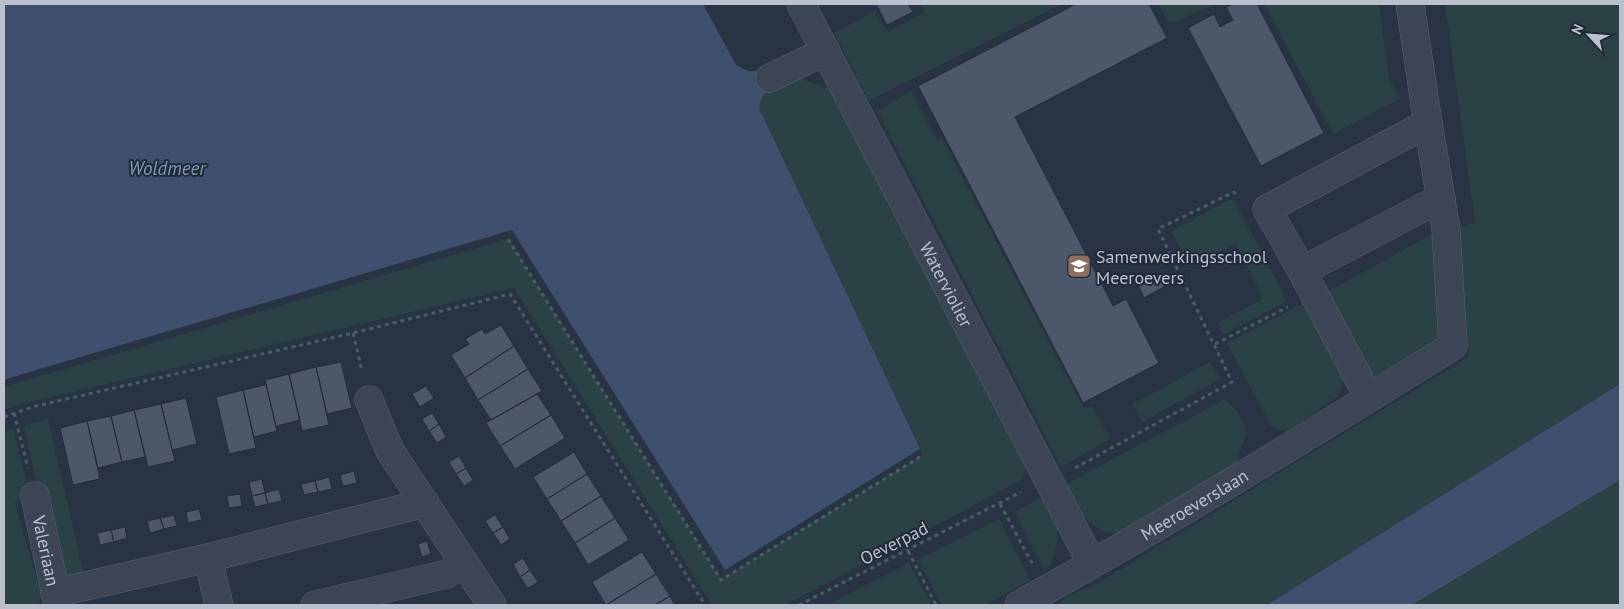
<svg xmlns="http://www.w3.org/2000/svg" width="1624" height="609" font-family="'PT Sans',sans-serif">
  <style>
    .green { fill: #2a4145 }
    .water { fill: #3e506d }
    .pier { fill: #283344 }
    .building { fill: #4c576a; stroke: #232c3b }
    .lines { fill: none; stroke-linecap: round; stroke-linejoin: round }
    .minor-casing { stroke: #5b6371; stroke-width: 29 }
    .path { stroke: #485e61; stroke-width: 3; stroke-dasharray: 4 4; stroke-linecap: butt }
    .minor { stroke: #3c4554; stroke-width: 28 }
    .labels { text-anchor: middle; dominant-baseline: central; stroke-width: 4; stroke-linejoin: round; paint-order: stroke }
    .poi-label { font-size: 18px; fill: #bac1cd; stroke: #212a39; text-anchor: start }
    .street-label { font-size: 18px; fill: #bac1cd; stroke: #212a39 }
    .water-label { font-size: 19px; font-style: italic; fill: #8296b3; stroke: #212a39 }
  </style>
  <rect width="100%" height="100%" fill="#283344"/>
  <path class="green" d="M920 4H1062L869 101 834 33 874 11 888 32 925 12Z
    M1158 4H1216L1170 24Z
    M1264 4H1379L1389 79 1400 99 1333 134Z
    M1445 4H1620V384L1267 605H1062L1061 602 1067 596 1095 585 1469 357 1456 228 1475 223Z
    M799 78 831 89 1028 465 1020 481 785 605H712L514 288 22 404 4 410V387L508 239 721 580 923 454 760 110C757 89 784 83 799 78Z
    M911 91 937 140 942 138 1084 409 1092 406 1111 439 1061 467 877 111Z
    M1233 198 1287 301 1223 335 1217 323 1263 299 1236 244 1190 266 1171 231Z
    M1438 231 1441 326 1436 340 1371 381 1321 295Z
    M1305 302 1341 368 1343 382 1338 396 1287 432 1271 426 1227 343Z
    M1210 362 1220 379 1142 422 1132 404Z
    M1225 399 1237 411 1247 432 1236 463 1120 533 1104 532 1084 518 1066 484Z
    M48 419 84 575 66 576 39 496 24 426Z
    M14 429 30 498 15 502 41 594 40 601 38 605H6L4 597V433Z
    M1620 480V605H1412L1615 483Z
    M1044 496C1059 527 1063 533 1050 566L1044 570 1014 512Z
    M999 519 1030 580 985 605H942L917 560Z
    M909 563 932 605H827Z"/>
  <path class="water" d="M4 4H703L736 65C747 72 753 73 765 69L775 86C766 93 758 98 760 110L923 455 721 580 508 239 4 387Z
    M1620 384V480L1615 483 1412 605H1267Z"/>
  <path class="pier" d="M512 230 725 570 920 449 923 455 721 580 508 239 4 387V380L26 373Z"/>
  <path class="building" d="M876 4H908L913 12 887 25Z
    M1076 4H1149L1167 38 1015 117 1113 306 1126 299 1159 363 1083 403 918 86Z
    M1234 4H1257L1324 133 1261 166 1188 28 1214 14 1220 27 1233 20 1226 7Z
    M1163 272 1169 284 1144 298 1138 285Z
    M501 325 514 346 465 378 451 355 469 344 465 339 482 329 485 334Z
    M514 346 528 369 478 400 465 378Z
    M341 362 352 408 327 414 316 367Z
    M316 367 329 425 302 431 289 374Z
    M528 369 542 391 491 420 478 400Z
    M289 374 300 420 277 426 278 431H277L265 380Z
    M264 380H265L277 431 254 437 243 390 265 385Z
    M426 386 434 398 420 407 412 394Z
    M243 390 256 448 229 454 216 397Z
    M537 394 551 415 500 446 486 423Z
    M186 398 197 444 172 450 161 404Z
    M161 404 175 461 148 467 134 410Z
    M134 410 145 457 122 462 111 416Z
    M432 413 439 424 429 431 422 419Z
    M551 415 565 438 515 469 500 446Z
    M111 416 122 462 98 468 87 421Z
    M87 421 100 479 73 485 60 428Z
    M439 424 446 437 437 443 429 431Z
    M574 452 587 474 547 499 533 477Z
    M459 456 466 468 456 474 449 462Z
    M466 468 473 480 464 486 456 474Z
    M354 471 357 483 343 486 340 475Z
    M587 474 601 496 561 521 547 499Z
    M329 477 332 489 318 492 315 481Z
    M262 479 265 493 252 496 249 482Z
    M315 481 318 492 304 495 301 484Z
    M279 489 282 501 268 504 265 493Z
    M265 493 268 504 255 507 252 496Z
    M240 494 242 506 229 508 227 496Z
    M601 496 615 518 575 543 561 521Z
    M199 509 202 520 188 523 186 512Z
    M174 515 177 526 164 529 160 518Z
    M495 515 503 527 493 533 485 521Z
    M160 518 164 529 150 533 147 521Z
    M615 518 629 540 588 565 575 543Z
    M125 527 127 538 114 542 111 530Z
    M503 527 510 539 501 545 493 533Z
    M111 530 114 542 100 545 97 533Z
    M427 541 431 554 422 557 418 544Z
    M642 552 656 574 606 605 592 582Z
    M523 558 530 570 520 577 513 564Z
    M530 570 538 582 528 588 520 577Z
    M656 574 670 596 655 605H606Z
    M670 596 675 605H655Z"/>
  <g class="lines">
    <g class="minor-casing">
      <g id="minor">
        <path id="s1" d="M801 4 1092 564"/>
        <path d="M1410 4 1428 123"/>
        <path d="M770 78 826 51"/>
        <path d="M1302 271 1441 198"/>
        <path d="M369 400 390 451 492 605"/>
        <path id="s2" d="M35 496 58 605"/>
        <path d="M208 558 219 605"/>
        <path d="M55 593 208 558 425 503"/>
        <path d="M315 605 447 574 464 562"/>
        <path id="s3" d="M1019 605C1166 524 1310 435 1453 346L1446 229 1428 123 1267 209 1302 271 1369 398"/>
      </g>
    </g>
    <path class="path" d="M508 239 721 580 923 455
      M353 333 362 371
      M1215 344 1288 307
      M14 413 28 468
      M4 417 32 407 353 333 510 294 705 605
      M1075 468 1232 382 1158 229 1234 192 1238 198
      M1000 504 1032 563
      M908 551 936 605
      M799 605 1021 492"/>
    <use href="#minor" class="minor"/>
  </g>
  <defs>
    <g id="school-square" transform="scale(1.25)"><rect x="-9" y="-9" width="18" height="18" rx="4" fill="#8d6e63" stroke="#212a39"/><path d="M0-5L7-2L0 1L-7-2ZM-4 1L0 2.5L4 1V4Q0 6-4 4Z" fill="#fff"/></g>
  </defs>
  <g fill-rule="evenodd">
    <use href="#school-square" x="1079" y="266"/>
  </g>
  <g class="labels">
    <g class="poi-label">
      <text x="1096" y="256">Samenwerkingsschool<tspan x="1096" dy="21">Meeroevers</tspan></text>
    </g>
    <g class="street-label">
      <text stroke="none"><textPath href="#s1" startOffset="316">Waterviolier</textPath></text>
      <text stroke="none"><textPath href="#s3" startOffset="202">Meeroeverslaan</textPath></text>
      <text transform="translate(894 543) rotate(-27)">Oeverpad</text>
      <text stroke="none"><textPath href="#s2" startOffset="56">Valeriaan</textPath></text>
    </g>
    <g class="water-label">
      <text x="167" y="168">Woldmeer</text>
    </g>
  </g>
  <rect width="1624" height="609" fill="none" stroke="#bac1cd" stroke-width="10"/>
  <g transform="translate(1589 35) rotate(296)" stroke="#212a39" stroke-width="4" paint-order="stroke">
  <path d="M0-4L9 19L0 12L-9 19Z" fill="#bac1cd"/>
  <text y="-8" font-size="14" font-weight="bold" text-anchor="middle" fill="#bac1cd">N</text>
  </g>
</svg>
